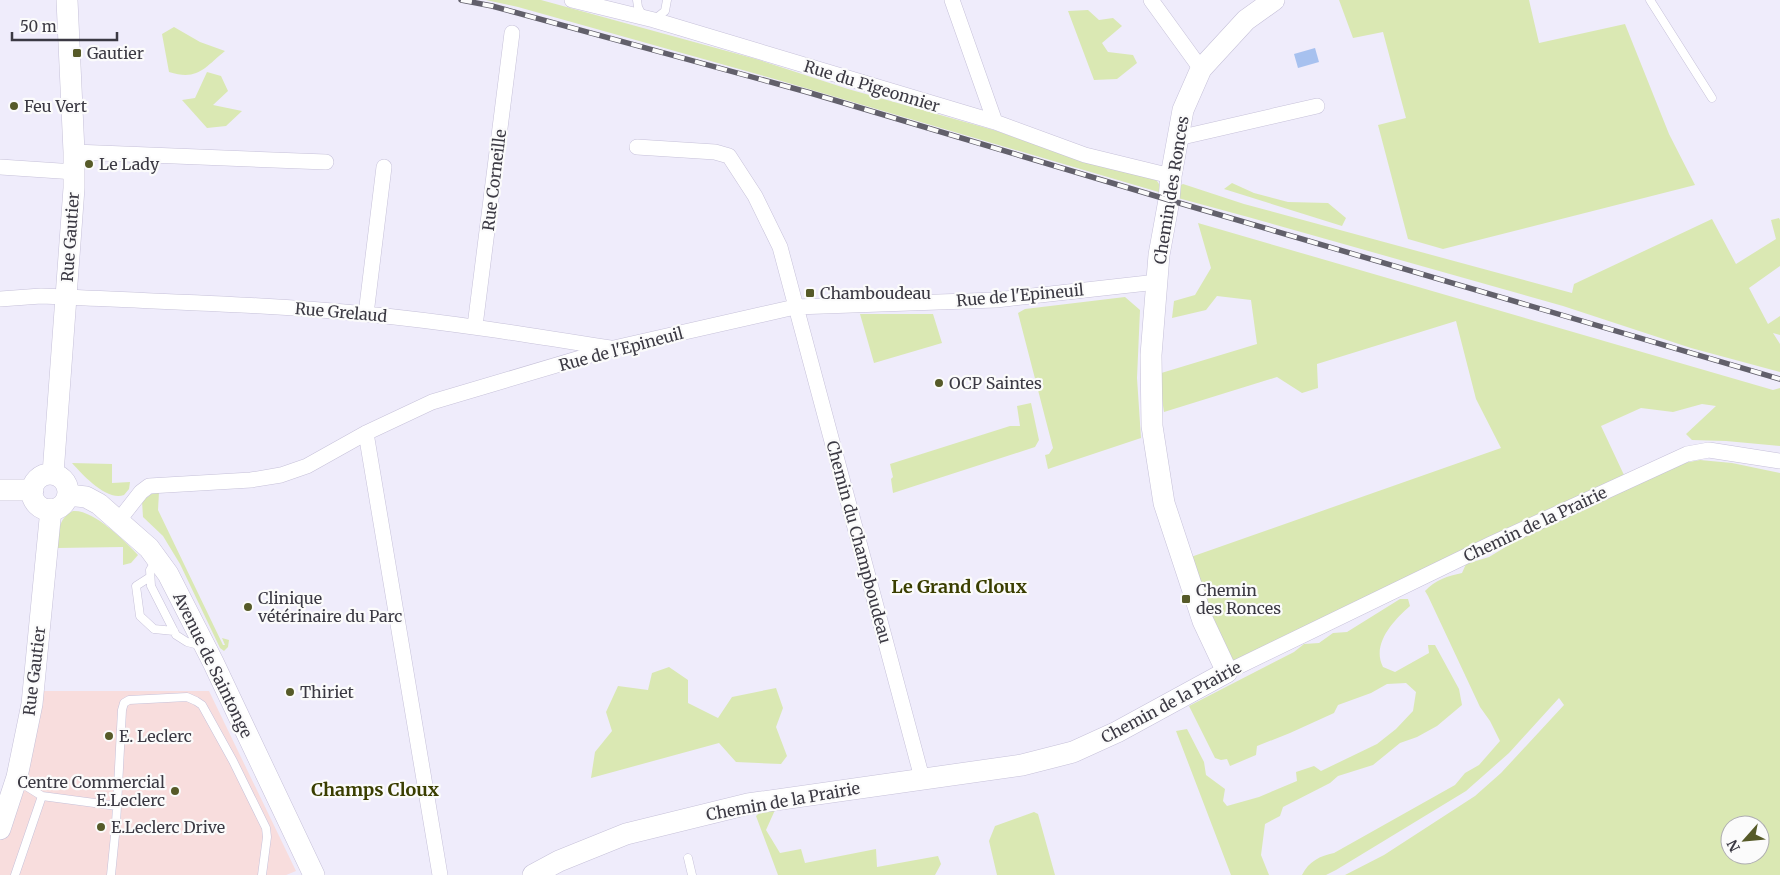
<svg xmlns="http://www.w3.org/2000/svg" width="1780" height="875" font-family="Merriweather,serif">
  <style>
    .commercial { fill: #f8dddd }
    .green { fill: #dae8b3; fill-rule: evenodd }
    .water { fill: #a7c1ef }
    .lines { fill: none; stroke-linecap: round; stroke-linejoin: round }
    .lane-casing { stroke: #c6c1d9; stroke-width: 9 }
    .street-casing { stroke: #c6c1d9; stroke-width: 16 }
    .secondary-casing { stroke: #c6c1d9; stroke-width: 22 }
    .lane { stroke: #fff; stroke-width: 8 }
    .street { stroke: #fff; stroke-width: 15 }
    .secondary { stroke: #fff; stroke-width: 21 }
    .rail-casing { stroke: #62606b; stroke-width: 5.5 }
    .rail { stroke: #fbfbfb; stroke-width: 4; stroke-dasharray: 11; stroke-linecap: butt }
    .poi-dot { fill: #565a28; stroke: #fbfbfb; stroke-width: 2 }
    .labels { text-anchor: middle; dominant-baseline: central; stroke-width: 4.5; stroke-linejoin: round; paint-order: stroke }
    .poi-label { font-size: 16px; fill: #3b3943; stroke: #fbfbfb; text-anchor: start }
    .street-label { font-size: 16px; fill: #3b3943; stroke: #fbfbfb }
    .neighbourhood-label { font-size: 18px; font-weight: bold; fill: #3a3e00; stroke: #fbfbfb }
  </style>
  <rect width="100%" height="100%" fill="#efecfb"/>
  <path class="commercial" d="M45 691H209L296 871 286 875H0V799L16 746 25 692Z"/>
  <path class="green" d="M486 0H541L756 59 848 89 997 131 1075 159 1155 178 1161 187 1162 193 778 80 518 7Z
    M1339 0H1529L1539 43 1625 24 1669 134 1695 185 1443 249 1408 239 1378 125 1406 118 1383 32 1353 38Z
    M1088 10 1099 20 1113 18 1122 26 1102 43 1108 52 1133 55 1137 63 1117 79 1094 80 1068 11Z
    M174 27 200 42 225 51C204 68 198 81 169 72L162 34Z
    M207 72 221 76 228 91 213 105 242 111 226 126 207 128 182 100 195 98Z
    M1232 183 1254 193 1288 202 1328 203 1346 218 1342 226 1224 189Z
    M1183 184 1244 204 1572 293 1574 284 1712 219 1736 264 1776 239 1771 220 1779 218 1780 220V266L1749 288 1768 324 1780 316V335L1773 333 1780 344V372L1691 348 1563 306 1248 217 1178 198 1179 186Z
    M1198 223 1773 390 1780 388V446L1726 441 1692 440 1686 434 1716 406 1702 404 1673 412 1641 408 1601 426 1624 475 1234 661 1224 654 1188 558 1501 448 1476 399 1456 321 1317 364 1318 388 1302 393 1277 377 1164 412 1158 374 1257 344 1251 300 1217 296 1206 310 1172 318 1174 301 1195 295 1211 268Z
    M1125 297 1140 310 1137 378 1141 438 1048 469 1045 455 1049 454 1053 448 1018 313 1025 309Z
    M860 314H933L942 343 874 363Z
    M1031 403 1039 440 1035 447 893 493 891 479 893 477 890 464 1010 426H1020L1017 406Z
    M1700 460 1732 463 1780 473V875H1345L1384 855 1475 796 1501 773 1564 705 1559 698 1509 753 1466 791 1336 870 1326 875H1302C1309 861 1320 856 1334 853L1455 785 1465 773 1479 765 1500 741 1490 721 1480 707 1428 596 1425 591C1435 580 1448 576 1462 573L1466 564 1489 557 1514 542 1684 463ZM1730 825H1760V855H1730Z
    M72 463 112 464V483L130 482 129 489 124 495C106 501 83 475 72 463Z
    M159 492 158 510 223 645H225L222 638 229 640 228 647 224 651 220 648 180 564 163 536 143 517 142 501 153 493Z
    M73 511C93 509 125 541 138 555L131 563 123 565V547L57 548C59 533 57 519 73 511Z
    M1400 599H1408L1410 606C1394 620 1371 644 1383 667L1395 672 1429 653 1428 645H1435L1459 689 1462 705 1437 726 1417 737 1400 743 1373 765 1338 776 1330 783 1283 807 1280 816 1265 824 1261 855 1269 875H1231L1176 731 1187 729 1204 762 1206 775 1225 789 1223 801 1227 806 1259 797 1297 781 1296 772 1314 766 1321 771 1377 744 1396 729 1413 711 1416 692 1406 683 1387 684 1371 693 1338 705 1334 713 1290 733 1257 746 1256 755 1230 766 1227 759 1221 760 1215 758 1189 706 1294 652 1304 644 1319 643 1333 633 1347 632Z
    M669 667 688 680V703L718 718 732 697 776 688 783 708 776 727 787 756 781 764 736 762 719 743 591 778 595 752 612 731 606 712 618 686 648 690 652 673Z
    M775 810 766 830 780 853 801 849 805 863 876 849 877 867 938 856 941 864 935 875H778L756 816 761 811Z
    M1034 812 1038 814 1055 875H997L989 841 995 826Z"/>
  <path class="water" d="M1315 48 1319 62 1298 68 1294 54Z"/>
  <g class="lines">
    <g class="lane-casing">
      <path id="lane" d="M637 0 638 7 643 17
        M1650 0 1712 98
        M654 20 665 11 667 0
        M156 560 150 570 151 586 176 635 187 642 199 645
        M150 577 136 586 140 616 154 629 174 631
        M19 779 26 786 42 796 117 806 122 710 124 703 129 700 187 697 196 701 202 705 233 761 266 828 267 837 262 875
        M116 823 117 806
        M688 858 692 875
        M15 875 42 796
        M111 875 115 835"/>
    </g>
    <g class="street-casing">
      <path id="street" d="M572 0 654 20 995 122 1085 155 1171 176
        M952 0 995 122
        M1151 0 1201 69
        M1178 138 1317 106
        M637 147 715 152 729 156 755 196 780 247 922 778
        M74 152 326 162
        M0 167 75 172
        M0 299 41 296 66 297C166 302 266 304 366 314 448 322 529 335 610 348
        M366 314 384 167
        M475 326 512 33
        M366 433 440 875
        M119 520 141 492 149 486 251 480 281 475 307 466 366 433 432 402 614 348 795 307 996 300 1157 282
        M1227 672 1491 544 1687 454 1709 450 1780 461"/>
    </g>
    <g class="secondary-casing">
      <path id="secondary" d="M53 474 74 188V152L67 0
        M32 492a18 18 0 1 1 36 0a18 18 0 1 1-36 0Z
        M0 490H33
        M68 495 86 497 99 504 149 548 168 574 213 662 314 875
        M0 829 17 777 32 704 51 509
        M533 875 559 861 626 834 748 804 1022 765 1073 752 1117 732 1227 672 1203 621 1164 503 1152 426 1151 355 1159 255 1169 200 1171 176 1183 110 1201 69 1246 20 1274 0"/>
    </g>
    <use href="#lane" class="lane"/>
    <use href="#street" class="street"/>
    <use href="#secondary" class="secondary"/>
    <g class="rail-casing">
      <path id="rail" d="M461 0 492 6 807 92 1169 200 1780 379"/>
    </g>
    <use href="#rail" class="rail"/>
  </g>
  <g class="poi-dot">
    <rect x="72" y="48" width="10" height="10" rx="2.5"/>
    <circle cx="14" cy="106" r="5"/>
    <circle cx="89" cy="164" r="5"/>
    <rect x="805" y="288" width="10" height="10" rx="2.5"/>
    <circle cx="939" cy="383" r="5"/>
    <rect x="1181" y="594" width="10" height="10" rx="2.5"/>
    <circle cx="248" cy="607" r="5"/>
    <circle cx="290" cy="692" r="5"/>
    <circle cx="109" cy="736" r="5"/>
    <circle cx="175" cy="791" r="5"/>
    <circle cx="101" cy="827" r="5"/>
  </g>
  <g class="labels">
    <g class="poi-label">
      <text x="87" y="53">Gautier</text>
      <text x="24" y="106">Feu Vert</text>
      <text x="99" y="164">Le Lady</text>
      <text x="820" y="293">Chamboudeau</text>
      <text x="949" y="383">OCP Saintes</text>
      <text x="1196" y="590">Chemin<tspan x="1196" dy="18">des Ronces</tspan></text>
      <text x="258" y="598">Clinique<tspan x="258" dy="18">vétérinaire du Parc</tspan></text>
      <text x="300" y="692">Thiriet</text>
      <text x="119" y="736">E. Leclerc</text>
      <text x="165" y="782" text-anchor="end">Centre Commercial<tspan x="165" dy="18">E.Leclerc</tspan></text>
      <text x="111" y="827">E.Leclerc Drive</text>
    </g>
    <g class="street-label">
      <text transform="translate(872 86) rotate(17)">Rue du Pigeonnier</text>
      <text transform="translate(494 180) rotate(-83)">Rue Corneille</text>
      <text transform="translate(1171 190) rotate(-81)">Chemin des Ronces</text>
      <text transform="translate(70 237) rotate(-86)">Rue Gautier</text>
      <text transform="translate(1020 295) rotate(-5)">Rue de l'Epineuil</text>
      <text transform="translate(341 312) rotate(5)">Rue Grelaud</text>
      <text transform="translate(621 349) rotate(-15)">Rue de l'Epineuil</text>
      <text transform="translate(1535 524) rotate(-25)">Chemin de la Prairie</text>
      <text transform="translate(859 542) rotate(75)">Chemin du Champboudeau</text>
      <text transform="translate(213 665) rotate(64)">Avenue de Saintonge</text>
      <text transform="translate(34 671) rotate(-83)">Rue Gautier</text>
      <text transform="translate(1171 702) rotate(-28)">Chemin de la Prairie</text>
      <text transform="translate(783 801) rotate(-10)">Chemin de la Prairie</text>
    </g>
    <g class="neighbourhood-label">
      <text x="959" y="586">Le Grand Cloux</text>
      <text x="375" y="789">Champs Cloux</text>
    </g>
  </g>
  <g transform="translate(1745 840) rotate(243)"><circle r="24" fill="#fbfbfb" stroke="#aeadb1"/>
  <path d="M0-4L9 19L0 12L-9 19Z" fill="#565a28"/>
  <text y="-8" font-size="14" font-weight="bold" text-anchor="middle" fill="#3b3943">N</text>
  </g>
  <path d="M12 32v8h105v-8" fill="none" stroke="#3b3943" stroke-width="2.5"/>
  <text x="20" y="32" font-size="15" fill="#3b3943" stroke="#fbfbfb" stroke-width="4" paint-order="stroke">50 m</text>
</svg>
